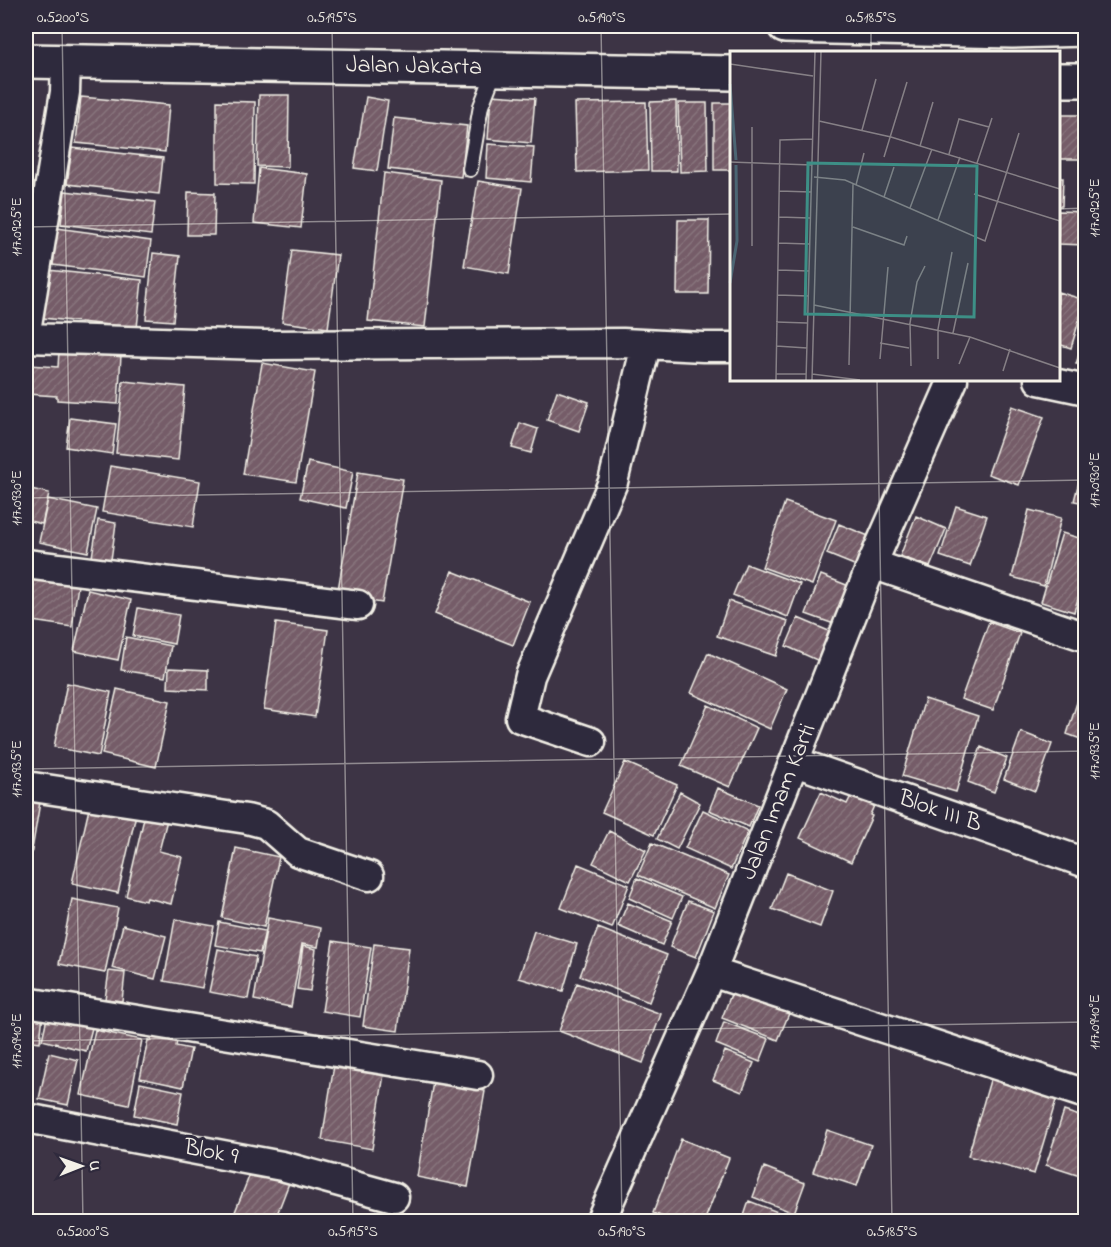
<svg xmlns="http://www.w3.org/2000/svg" width="1111" height="1247" font-family="'Indie Flower',sans-serif">
  <style>
    .building { fill: url(#building-hatch); stroke: #f4f1e8; stroke-width: 1.5 }
    .lines { fill: none; stroke-linecap: round; stroke-linejoin: round }
    .service-casing { stroke: #f4f1e8; stroke-width: 18 }
    .minor-casing { stroke: #f4f1e8; stroke-width: 33 }
    .secondary-casing { stroke: #f4f1e8; stroke-width: 38 }
    .service { stroke: #2f2a3d; stroke-width: 14 }
    .minor { stroke: #2f2a3d; stroke-width: 28 }
    .secondary { stroke: #2f2a3d; stroke-width: 33 }
    .ticks { fill: none; stroke: #f4f1e8; stroke-width: 1.5; stroke-opacity: 0.45 }
    .labels { text-anchor: middle; dominant-baseline: central; stroke-width: 6; stroke-linejoin: round; paint-order: stroke }
    .street-label { font-size: 24px; fill: #f4f1e8; stroke: #2f2a3d }
    .inset-river { fill: none; stroke: #4c6674; stroke-width: 3 }
    .inset-road { fill: none; stroke: #868086; stroke-width: 1.5 }
    .view { fill: #3d8f86; fill-opacity: 0.15; stroke: #3d8f86; stroke-width: 3 }
    .inset-edge { fill: none; stroke: #f4f1e8; stroke-width: 3 }
    .neatline { fill: none; stroke: #f4f1e8; stroke-width: 2 }
    .ticks-label { font-size: 15px; text-anchor: middle; fill: #f4f1e8 }
  </style>
  <defs>
    <pattern id="building-hatch" width="6" height="6" patternUnits="userSpaceOnUse" patternTransform="scale(1.5)"><rect width="6" height="6" fill="#745c67"/><path d="M-1 1l2-2M0 6l6-6M5 7l2-2" fill="none" stroke="#88747d"/></pattern>
  </defs>
  <rect width="100%" height="100%" fill="#3d3445"/>
  <filter id="ink" filterUnits="userSpaceOnUse"><feTurbulence type="fractalNoise" baseFrequency=".0167" numOctaves="2"/><feDisplacementMap in="SourceGraphic" scale="12" xChannelSelector="R" yChannelSelector="G"/><feConvolveMatrix kernelMatrix="1 2 1 2 8 2 1 2 1" color-interpolation-filters="sRGB"/></filter>
  <g filter="url(#ink)">
    <path class="building" d="M259 95H289L288 167 257 166Z
      M491 95 535 98 531 143 488 139Z
      M81 97 169 105 165 152 76 143Z
      M366 97 388 101 377 171 354 168Z
      M217 101 255 102 254 184 217 183Z
      M676 101 677 171H651L650 102Z
      M646 102 648 170 577 172 575 103Z
      M678 103H707L708 171 680 172Z
      M714 103H732V170H714Z
      M1086 105V159H1058V115H1085Z
      M394 118 467 126 461 177 388 169Z
      M488 144 534 147 531 182 486 178Z
      M72 148 163 158 159 194 67 184Z
      M259 168 307 174 301 228 254 223Z
      M384 173 441 180 425 327 368 321Z
      M1058 178H1063L1062 206H1058Z
      M478 181 522 188 509 274 464 266Z
      M65 191 155 202 151 235 61 224Z
      M188 192 215 193 214 235H187Z
      M1058 211 1086 212V245L1058 244Z
      M678 220H709L708 294H677Z
      M57 228 151 241 146 277 53 265Z
      M292 250 338 255 328 328 282 322Z
      M153 253 180 256 173 321 146 319Z
      M48 270 142 280 137 328 43 318Z
      M1058 292 1085 300 1071 348 1058 344Z
      M1086 332V366L1076 364Z
      M59 351 121 355 118 404 57 400V396L27 394 29 365 58 367Z
      M262 363 315 372 296 482 243 474Z
      M123 381 185 387 178 460 116 453Z
      M557 391 589 402 579 431 547 420Z
      M1012 406 1044 417 1019 485 988 474Z
      M70 418 116 424 112 454 66 447Z
      M520 423 538 429 531 453 512 448Z
      M1086 454V503L1074 501Z
      M308 462 353 472 346 508 300 498Z
      M110 466 200 481 193 527 102 512Z
      M358 472 403 479 382 603 337 596Z
      M26 488 49 493 42 524 26 520Z
      M48 499 97 509 88 552 39 542Z
      M785 502 836 520 812 585 762 567Z
      M956 506 987 516 970 566 940 556Z
      M1029 510 1061 518 1044 586 1012 577Z
      M916 516 946 529 930 567 900 556Z
      M98 520 116 523 111 560 92 557Z
      M839 524 871 537 859 567 827 554Z
      M1062 533 1086 540V572L1074 612 1041 602Z
      M746 564 800 584 788 617 733 595Z
      M452 571 530 602 513 645 435 614Z
      M821 575 849 586 834 624 806 614Z
      M26 577 78 585 72 627 26 620Z
      M88 590 131 600 118 660 74 651Z
      M729 601 788 621 776 656 717 636Z
      M138 608 179 615 174 644 133 636Z
      M798 618 831 632 819 661 786 646Z
      M989 622 1020 633 993 710 961 699Z
      M276 623 328 630 315 717 264 709Z
      M126 637 171 646 165 677 121 670Z
      M708 653 787 689 770 729 691 693Z
      M169 668 208 670V690L168 688Z
      M1086 674V741L1067 734Z
      M67 683 111 692 99 756 54 747Z
      M117 689 170 701 156 767 102 754Z
      M925 699 978 716 956 792 902 776Z
      M708 705 757 728 730 787 681 766Z
      M1021 732 1052 744 1035 791 1004 779Z
      M981 747 1007 758 994 792 968 782Z
      M625 762 677 785 654 835 602 812Z
      M26 787 42 790 27 880 26 879Z
      M718 788 758 805 749 827 709 810Z
      M854 790 876 801 870 815 872 816 851 862 800 838 821 792 847 804Z
      M680 792 700 803 677 849 657 839Z
      M91 800 137 810 118 893 72 883Z
      M703 810 748 831 731 869 685 848Z
      M145 814 167 820 159 851 182 857 171 904 147 898 146 901 126 896Z
      M609 831 646 850 630 881 593 863Z
      M652 843 729 875 715 908 638 875Z
      M236 848 279 857 264 927 222 918Z
      M578 864 629 885 612 928 561 908Z
      M786 873 833 891 820 927 772 909Z
      M637 878 682 897 673 918 629 898Z
      M72 899 118 908 105 973 59 964Z
      M688 901 714 911 696 957 670 947Z
      M628 903 672 921 662 945 618 926Z
      M268 918 321 928 318 947 302 944 291 1007 254 1000Z
      M175 919 214 926 202 988 164 981Z
      M219 922 265 931 260 953 215 945Z
      M123 925 166 936 155 979 112 968Z
      M598 928 667 955 649 1002 580 976Z
      M534 931 577 944 563 991 519 978Z
      M333 941 371 947 360 1017 322 1011Z
      M374 944 409 948 398 1031 363 1026Z
      M303 946 316 949 310 991 297 989Z
      M218 949 256 957 248 999 209 992Z
      M109 971 125 973 122 1001 105 999Z
      M577 983 661 1014 643 1063 559 1031Z
      M733 989 790 1011 778 1040 722 1018Z
      M26 1012 43 1014 40 1042 26 1040Z
      M48 1013 93 1024 86 1051 42 1040Z
      M724 1022 769 1039 760 1062 716 1044Z
      M154 1026 179 1032 176 1046 191 1049 183 1087 140 1078 148 1040 151 1041Z
      M95 1030 142 1040 129 1105 81 1095Z
      M725 1051 754 1063 742 1092 713 1080Z
      M49 1053 78 1060 68 1105 39 1099Z
      M334 1065 384 1074 372 1149 322 1140Z
      M991 1077 1057 1097 1034 1174 968 1156Z
      M433 1082 485 1091 468 1187 417 1177Z
      M140 1083 183 1092 177 1124 134 1115Z
      M1064 1111 1086 1118V1178L1046 1165Z
      M827 1130 871 1145 857 1186 813 1172Z
      M681 1139 729 1158 704 1222H676L653 1213Z
      M254 1164 291 1178 274 1222H231Z
      M764 1167 805 1183 794 1213 753 1197Z
      M749 1201 793 1218 791 1222H750L743 1219Z"/>
    <g class="lines">
      <g class="service-casing">
        <path id="service" d="M470 169 481 106 495 70"/>
      </g>
      <g class="minor-casing">
        <path id="minor" d="M26 331 65 92 66 62
          M26 338 263 345 623 343 703 347H732
          M1039 380 1086 390
          M26 564 358 605
          M872 564 1086 637
          M591 742 520 718 530 676 613 482 646 345
          M795 762 1086 863
          M26 786 247 819 266 824 298 852 369 876
          M711 972 1086 1094
          M26 1002 478 1075
          M26 1118 282 1166 394 1197
          M600 1222 711 972 872 564 953 380"/>
      </g>
      <g class="secondary-casing">
        <path id="secondary" d="M785 26 1012 31 1086 29
          M26 61 732 73
          M1058 80H1086"/>
      </g>
      <use href="#service" class="service"/>
      <use href="#minor" class="minor"/>
      <use href="#secondary" class="secondary"/>
    </g>
  </g>
  <path class="ticks" d="M62 26 83 1222M332 26 353 1222M601 26 622 1222M871 26V52M1058 209 1086 208M26 227 732 214M877 380 892 1222M26 498 1086 480M26 769 1086 751M26 1041 1086 1022"/>
  <g class="labels">
    <g class="street-label">
      <text transform="translate(414 67) rotate(1)">Jalan Jakarta</text>
      <text transform="translate(779 802) rotate(-68)">Jalan Imam Karti</text>
      <text transform="translate(940 812) rotate(19)">Blok III B</text>
      <text transform="translate(211 1153) rotate(11)">Blok 9</text>
    </g>
  </g>
  <g transform="translate(730 51)">
    <rect width="330" height="330" fill="#3d3445"/>
    <path class="inset-river" d="M0 33 6 109M0 232 7 190 6 114"/>
    <path class="inset-road" d="M0 13 83 25M89 70 161 86 330 138M132 79 146 28M190 95 203 51M219 103 229 68 259 76M154 106 177 31M0 111 82 114M247 112 262 67M84 126 115 129 255 190 289 82M126 134 134 102M49 140 81 141M244 143 330 170M154 146 164 116M180 157 202 98M49 166 80 167M208 169 230 106M123 176 174 194 177 185M48 192 79 193M22 195V76M48 219 79 220M47 244 79 245M84 254 240 286 330 317M46 271 77 272M223 282 238 212M150 292 179 297M46 295 77 297M150 308 158 216M208 308V278L222 201M229 313 240 286M119 314 123 133M181 315 180 272 187 231 195 215M273 320 280 298M46 323H76M82 323 130 329M46 329 50 89 82 88M76 329 85 1M82 329 91 1"/>
    <path class="view" d="M78 112 247 115 244 266 75 263Z"/>
    <rect width="330" height="330" class="inset-edge"/>
  </g>
  <rect width="1111" height="1247" fill="none" stroke="#2f2a3d" stroke-width="66"/>
  <g transform="translate(81 1166) rotate(89)" stroke="#2f2a3d" stroke-width="4.5" paint-order="stroke">
  <path d="M0-4.5L10 22L0 15L-10 22Z" fill="#f4f1e8"/>
  <text y="-9" font-size="16" font-weight="bold" text-anchor="middle" fill="#f4f1e8">U</text>
  </g>
  <rect x="33" y="33" width="1045" height="1181" class="neatline"/>
  <g class="ticks-label">
    <text x="63" y="22">0.5200°S</text>
    <text x="332" y="22">0.5195°S</text>
    <text x="602" y="22">0.5190°S</text>
    <text x="871" y="22">0.5185°S</text>
    <text transform="translate(1094 208) rotate(-90)" y="5">117.0925°E</text>
    <text transform="translate(16 227) rotate(-90)" y="5">117.0925°E</text>
    <text transform="translate(1094 480) rotate(-90)" y="5">117.0930°E</text>
    <text transform="translate(16 498) rotate(-90)" y="5">117.0930°E</text>
    <text transform="translate(1094 751) rotate(-90)" y="5">117.0935°E</text>
    <text transform="translate(16 769) rotate(-90)" y="5">117.0935°E</text>
    <text transform="translate(1094 1022) rotate(-90)" y="5">117.0940°E</text>
    <text transform="translate(16 1041) rotate(-90)" y="5">117.0940°E</text>
    <text x="83" y="1236">0.5200°S</text>
    <text x="353" y="1236">0.5195°S</text>
    <text x="622" y="1236">0.5190°S</text>
    <text x="892" y="1236">0.5185°S</text>
  </g>
</svg>
